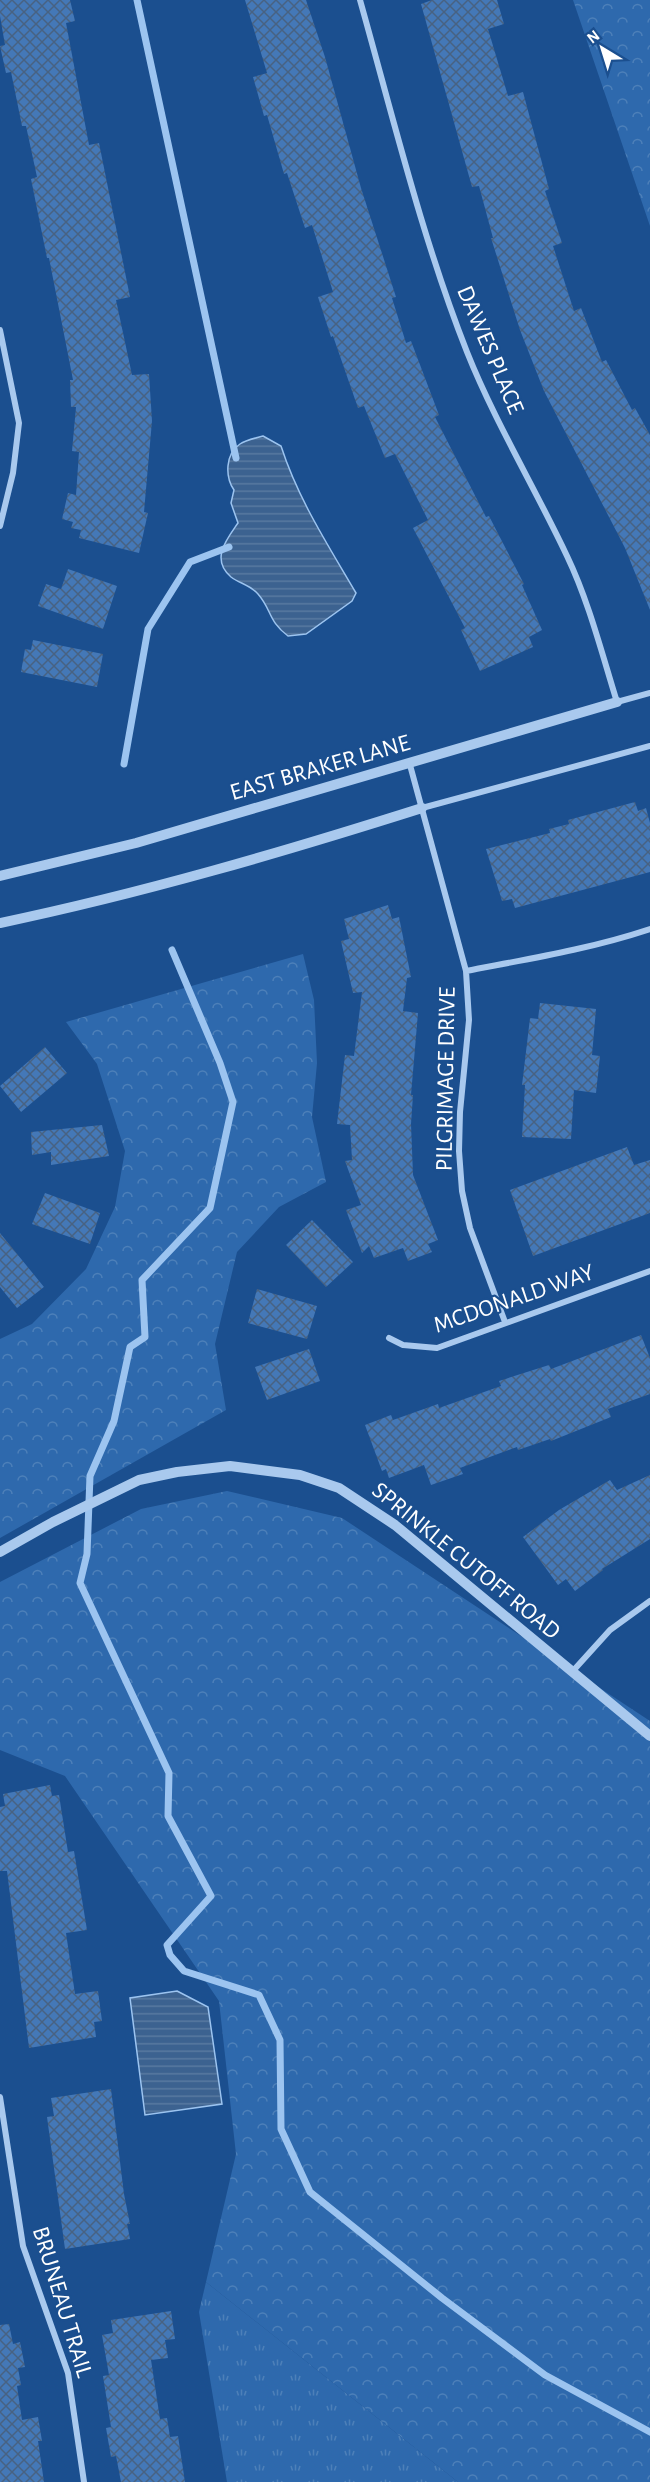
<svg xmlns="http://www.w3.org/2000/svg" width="650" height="2482" font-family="'Alegreya Sans',sans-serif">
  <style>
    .grass { fill: url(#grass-tufts) }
    .forest { fill: url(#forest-crowns) }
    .water { fill: url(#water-rules); stroke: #9cc4f0; stroke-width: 1.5 }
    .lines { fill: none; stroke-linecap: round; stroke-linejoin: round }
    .stream { stroke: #9cc4f0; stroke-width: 7 }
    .building { fill: url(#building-cross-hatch) }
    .minor { stroke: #a9c9ee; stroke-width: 6 }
    .tertiary { stroke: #a9c9ee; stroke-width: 10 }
    .labels { text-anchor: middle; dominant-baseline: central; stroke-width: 4.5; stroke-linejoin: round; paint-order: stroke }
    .street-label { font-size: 24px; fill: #fff; stroke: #1b4f8f }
  </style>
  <defs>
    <pattern id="grass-tufts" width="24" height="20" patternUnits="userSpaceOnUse" patternTransform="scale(1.5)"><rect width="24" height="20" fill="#2e69ad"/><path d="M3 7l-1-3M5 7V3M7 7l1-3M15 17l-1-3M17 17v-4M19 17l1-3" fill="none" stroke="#4d80b9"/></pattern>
    <pattern id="forest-crowns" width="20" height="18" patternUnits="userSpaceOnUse" patternTransform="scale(1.5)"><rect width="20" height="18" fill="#2e69ad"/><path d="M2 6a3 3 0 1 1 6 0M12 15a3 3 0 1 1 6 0" fill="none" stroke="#4d80b9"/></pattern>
    <pattern id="water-rules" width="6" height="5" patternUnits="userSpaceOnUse" patternTransform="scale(1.5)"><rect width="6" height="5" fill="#3c6290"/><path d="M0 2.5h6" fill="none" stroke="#597aa1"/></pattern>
    <pattern id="building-cross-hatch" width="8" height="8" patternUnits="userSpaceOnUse" patternTransform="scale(1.5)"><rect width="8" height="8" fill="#4478b7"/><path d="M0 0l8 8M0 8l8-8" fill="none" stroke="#486282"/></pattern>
  </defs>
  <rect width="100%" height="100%" fill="#1b4f8f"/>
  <path class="grass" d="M206 2282 458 2482H227L199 2312Z"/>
  <path class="forest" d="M573 0H650V226Z
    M303 954 314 1000 317 1063 312 1117 326 1182 279 1207 237 1252 215 1344 226 1410 0 1538V1339L32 1324 86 1269 115 1207 125 1151 97 1064 66 1022Z
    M227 1491 342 1518 650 1721V2482H458L206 2282 236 2154 219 2001 65 1776 0 1750V1582L141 1509Z"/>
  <path class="water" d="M263 436 281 446C298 499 328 545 356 593L352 601 306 634 288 636C268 621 272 610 258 594 249 584 240 584 231 577 210 559 227 539 238 523L231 503 234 490C225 477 225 454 240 444 246 440 256 438 263 436Z
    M177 1991 208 2007 222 2104 145 2115 130 1998Z"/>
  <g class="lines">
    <path class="stream" d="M137 0 236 458
      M124 764 148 629 190 562 229 547
      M172 950 220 1063 233 1102 210 1208 142 1280 145 1337 130 1347 114 1421 90 1476 87 1554 80 1583 169 1773 168 1816 211 1896 167 1945 170 1955 184 1971 259 1995 280 2040 281 2129 310 2192 442 2298 545 2375 650 2432"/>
  </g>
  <path class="building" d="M0 0H70L75 21 66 23 89 145 99 143 130 297 116 300 132 375 149 374 152 421 144 512 148 513 139 553 79 538 81 530 71 528 73 522 62 519 68 493 76 495 79 452 72 451 76 407H71L70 380H73L49 258H47L31 179 37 177 26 126H22L11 72 6 73 0 46 5 45 0 16Z
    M245 0H306L325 57 361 188 396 297 392 298 406 343 411 341 439 415 435 417 486 517 489 516 524 584 522 585 542 630 529 637 533 647 480 671 461 630 465 628 413 528 428 520 395 454 385 458 364 406 358 408 333 336 331 337 318 297 333 292 312 225 305 228 287 173 284 174 267 115 264 116 253 77 267 73Z
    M432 0H497L504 24 488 29 508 96 523 92 549 189 545 191 562 243 553 246 574 311 581 308 602 362 606 360 632 410 635 408 650 435V610L625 548 544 391 520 330 491 238H493L479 186 472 187 421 4Z
    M68 569 117 586 103 629 38 606 46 584 61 589Z
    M33 640 103 654 97 687 21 672 25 649 31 650Z
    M635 802 638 811 646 808 650 823V872L515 908 512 899 502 901 486 849 550 833 549 829 569 824 568 820Z
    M388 905 392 919 399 917 411 977 407 978 403 1011 418 1013 411 1095H413L411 1124 413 1175 438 1240 428 1244 432 1252 408 1261 403 1248 374 1258 369 1246 362 1253 346 1210 361 1205 345 1161 352 1160 350 1125 337 1124 345 1055 354 1056 362 992 353 993 341 941 349 939 344 919Z
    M540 1003 596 1009 592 1055 600 1056 596 1093 574 1090 571 1139 522 1137 525 1085H522L530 1018 538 1019Z
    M45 1047 67 1073 21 1112 0 1086Z
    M102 1125 109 1156 51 1165V1152L32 1155 31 1132Z
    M627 1147 634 1165 650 1160V1213L533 1256 510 1190Z
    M45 1193 100 1213 90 1244 32 1224Z
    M312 1220 353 1262 326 1287 286 1245Z
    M0 1233 44 1287 17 1308 0 1287Z
    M257 1289 317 1306 307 1339 248 1323Z
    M641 1335 650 1358V1394L608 1409 611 1417 551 1441 550 1439 518 1450 517 1447 460 1468 463 1474 431 1485 424 1465 389 1478 386 1469 382 1471 365 1425 391 1415 393 1420 438 1404 439 1408 501 1386 499 1381 549 1365 551 1369Z
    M309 1349 320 1381 267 1400 255 1367Z
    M650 1475V1539L602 1569 603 1570 575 1591 566 1579 558 1585 523 1537 559 1510 610 1480 617 1490Z
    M50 1785 52 1796 59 1795 68 1852 74 1851 87 1930 66 1933 75 1994 98 1991 102 2021 94 2022 96 2037 29 2048 7 1871H0V1807L5 1806 3 1794Z
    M111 2089 124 2194 130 2224H127L130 2239 65 2249 47 2117 54 2116 51 2098Z
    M171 2311 175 2339 165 2340 168 2358 151 2360 160 2419 167 2418 170 2437 178 2436 185 2482H121L116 2456 111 2457 106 2428 111 2427 103 2376 109 2375 102 2335 113 2333 111 2320Z
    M9 2324 13 2344 20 2342 25 2367 18 2368 21 2385 17 2386 22 2420 38 2417 42 2441H38L44 2482H0V2325Z"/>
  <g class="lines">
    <path class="minor" d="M360 0C393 117 422 238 467 352 495 422 535 488 567 556 589 602 602 654 617 702L650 693
      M0 330 19 423 13 473 0 526
      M410 765 466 971 469 1020 460 1112 459 1151 462 1191 470 1228 505 1322
      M422 808 650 746
      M466 971C528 959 590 949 650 929
      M389 1338 403 1345 437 1348 650 1271
      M572 1672 610 1630 650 1601
      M0 2097 23 2246 68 2373 84 2482"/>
    <path class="tertiary" d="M0 876 136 843 617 702
      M0 923C143 893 283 852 422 808
      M0 1552 53 1522 139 1480 177 1472 230 1466 300 1475 339 1488 395 1525 650 1736"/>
  </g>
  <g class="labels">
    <g class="street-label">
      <text transform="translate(490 350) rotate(67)">DAWES PLACE</text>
      <text transform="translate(320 768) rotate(-16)">EAST BRAKER LANE</text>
      <text transform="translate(446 1079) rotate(-89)">PILGRIMAGE DRIVE</text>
      <text transform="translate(514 1299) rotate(-19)">MCDONALD WAY</text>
      <text transform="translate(466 1561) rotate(39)">SPRINKLE CUTOFF ROAD</text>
      <text transform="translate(62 2302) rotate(73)">BRUNEAU TRAIL</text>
    </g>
  </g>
  <g transform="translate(602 48) rotate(322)" stroke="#1b4f8f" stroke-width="4.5" paint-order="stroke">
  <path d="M0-4.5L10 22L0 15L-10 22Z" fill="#ffffff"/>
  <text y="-9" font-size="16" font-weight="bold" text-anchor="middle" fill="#ffffff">N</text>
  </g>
</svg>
